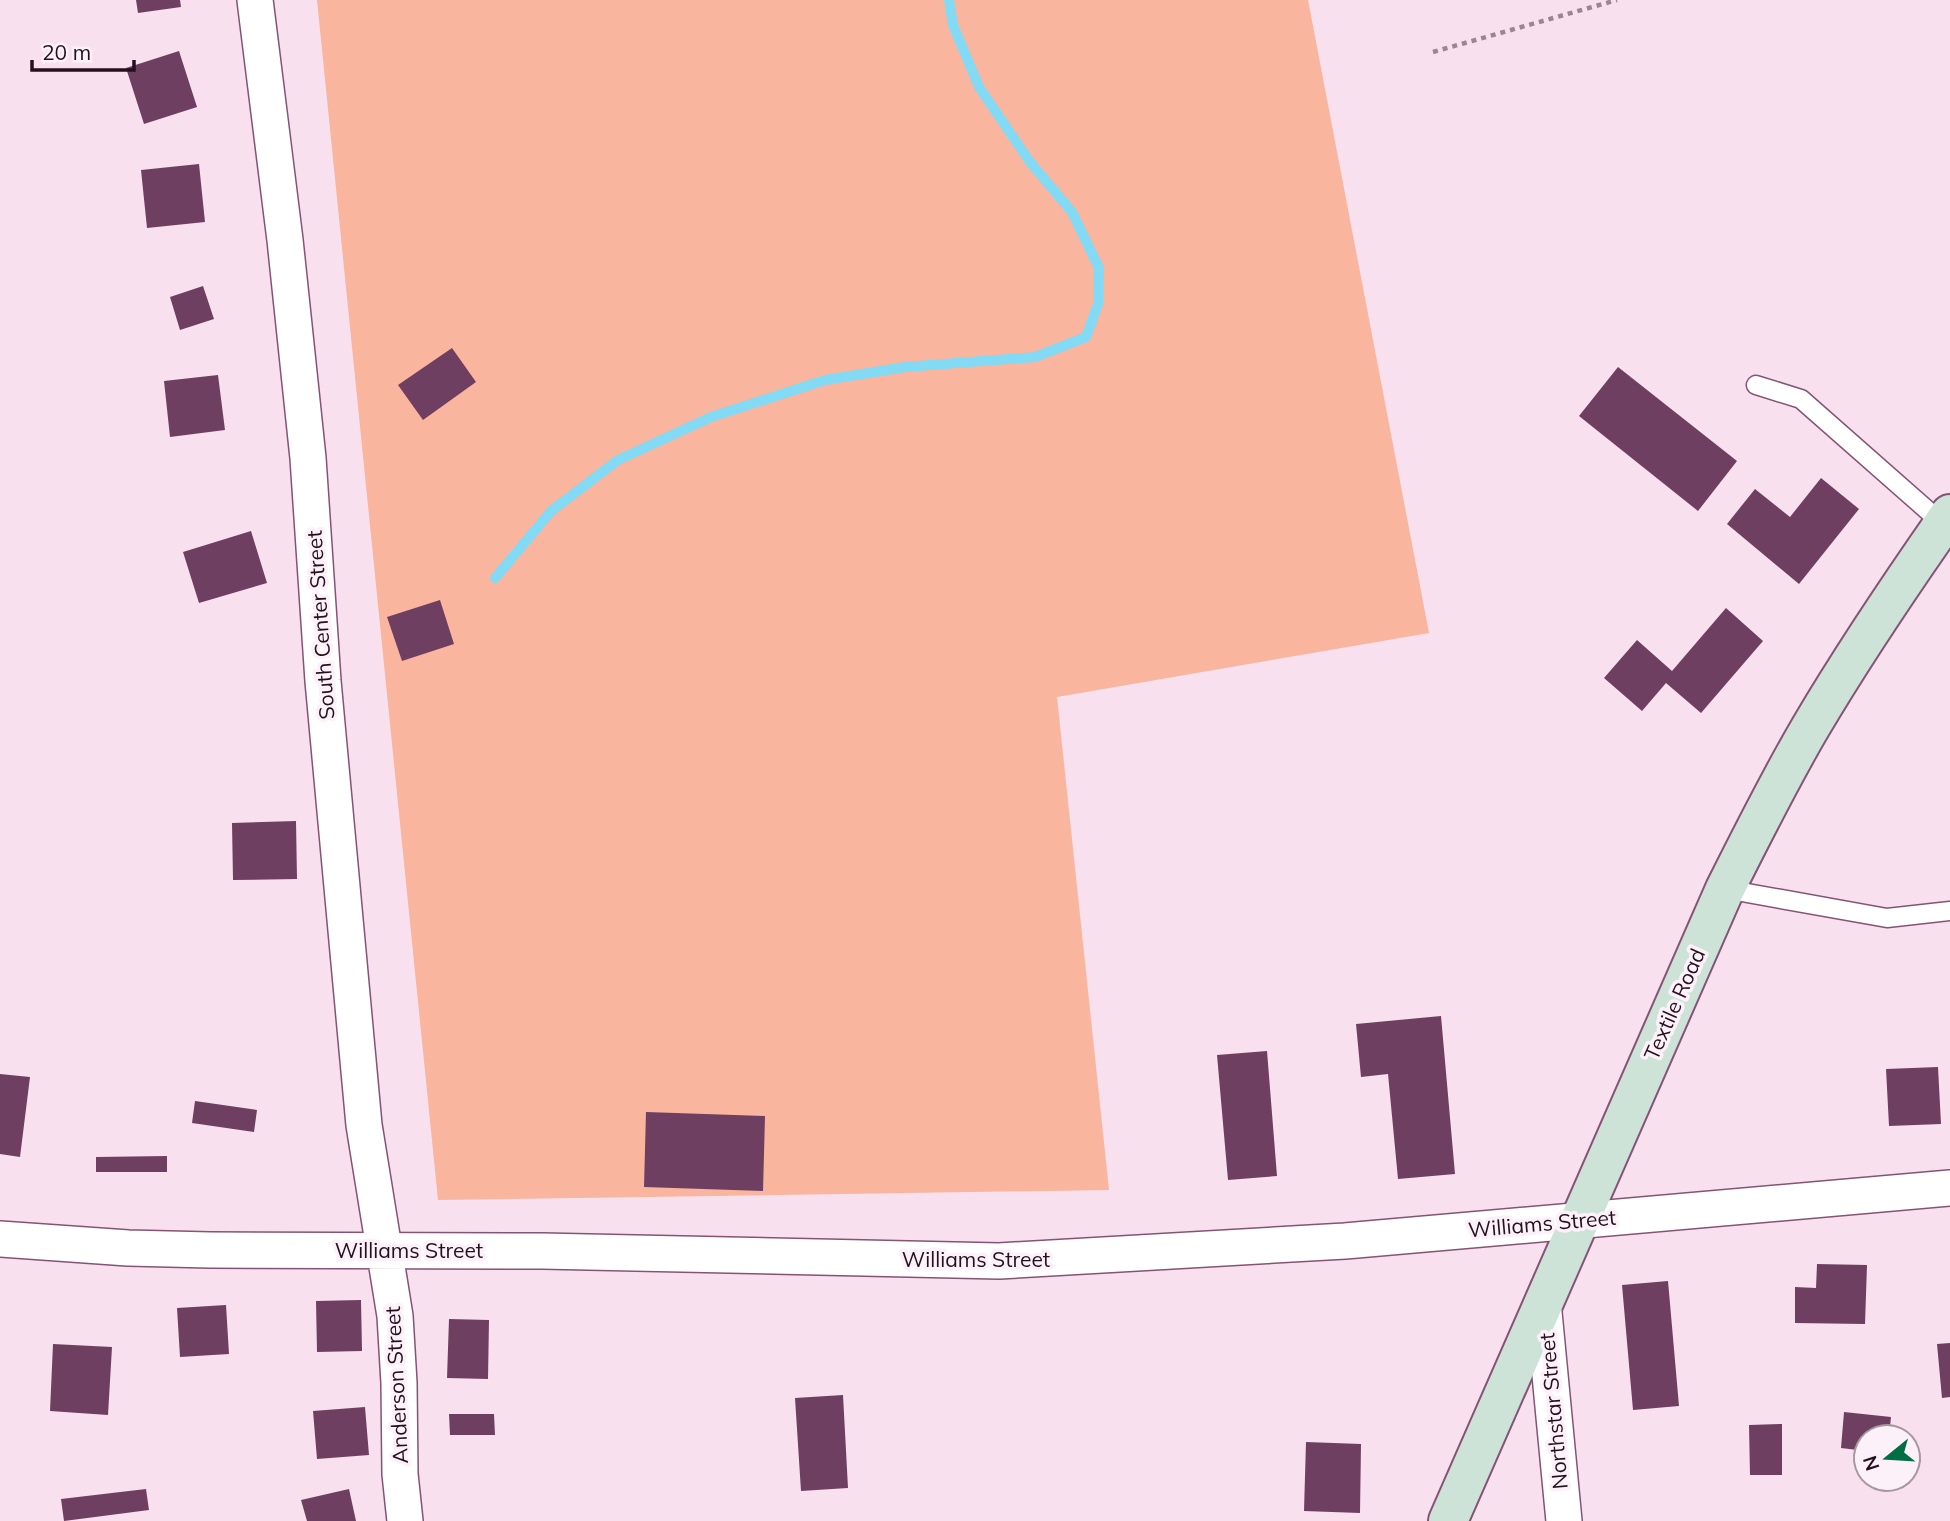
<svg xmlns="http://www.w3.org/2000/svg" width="1950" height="1521" font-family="Mulish,sans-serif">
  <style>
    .green { fill: #f9b59e }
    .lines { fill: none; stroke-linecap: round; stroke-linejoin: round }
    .stream { stroke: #83daf4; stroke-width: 10 }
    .building { fill: #6f3f61 }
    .lane-casing { stroke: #855375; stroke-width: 21 }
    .street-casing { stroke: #855375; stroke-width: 38 }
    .secondary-casing { stroke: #855375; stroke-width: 42 }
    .path { stroke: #9b8593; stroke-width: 4.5; stroke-dasharray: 5 5; stroke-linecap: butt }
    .lane { stroke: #fff; stroke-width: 18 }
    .street { stroke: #fff; stroke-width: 35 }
    .secondary { stroke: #cee3d8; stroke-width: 38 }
    .labels { text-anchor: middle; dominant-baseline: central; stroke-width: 7; stroke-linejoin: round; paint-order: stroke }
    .street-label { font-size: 21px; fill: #24101e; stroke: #fdf1f9 }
  </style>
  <rect width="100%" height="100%" fill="#f8e0ef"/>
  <path class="green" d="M317 0H1308L1429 633 1057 697 1109 1190 438 1200Z"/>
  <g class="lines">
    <path class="stream" d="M495 578 551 511 618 460 711 417 825 380 905 367 1035 357 1086 337 1098 304 1099 268 1072 212 1030 162 979 87 953 25 949 0"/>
  </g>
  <path class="building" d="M136 0H180L181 7 138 13Z
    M179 51 197 107 144 124 126 68Z
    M199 164 205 222 147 228 141 170Z
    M203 286 214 319 180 330 170 297Z
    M452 348 476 382 423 420 398 385Z
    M1618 367 1737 461 1698 511 1579 416Z
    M218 375 225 430 170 437 164 381Z
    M1821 478 1859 509 1799 584 1727 524 1755 489 1790 517Z
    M251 531 267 583 199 603 183 552Z
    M440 600 454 644 402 661 387 617Z
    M1726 608 1763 641 1701 713 1666 683 1642 711 1604 678 1637 640 1672 671Z
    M296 821 297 879 233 880 232 823Z
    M1441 1016 1455 1174 1398 1179 1388 1074 1361 1077 1356 1024Z
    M1267 1051 1277 1176 1228 1180 1217 1055Z
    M1938 1067 1941 1124 1889 1126 1886 1069Z
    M0 1074 30 1077 20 1157 0 1154Z
    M195 1101 257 1110 254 1132 192 1123Z
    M646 1112 765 1116 763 1191 644 1187Z
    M167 1156V1172H96V1157Z
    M1817 1264 1867 1265 1865 1324 1795 1323V1287L1816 1288Z
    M1668 1281 1679 1406 1633 1410 1622 1285Z
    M361 1300 362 1351 317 1352 316 1301Z
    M226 1305 229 1354 180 1357 177 1308Z
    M449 1319 489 1320 488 1379 447 1378Z
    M1950 1343V1397L1942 1398 1937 1344Z
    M53 1344 112 1347 108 1415 50 1411Z
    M843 1395 848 1488 801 1491 795 1398Z
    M365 1407 369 1455 317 1459 313 1411Z
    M1844 1412 1891 1417 1889 1437H1866V1451L1841 1448Z
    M449 1414H494L495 1435H450Z
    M1782 1424V1475H1750L1749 1425Z
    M1306 1442 1361 1444 1360 1513 1304 1511Z
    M146 1489 149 1510 64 1521 61 1499Z
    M349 1489 356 1521H307L301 1500Z"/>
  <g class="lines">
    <g class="lane-casing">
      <path id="lane" d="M1756 385 1801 399 1943 524
        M1725 889 1887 918 1950 911"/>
    </g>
    <g class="street-casing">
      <path id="street" d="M255 0 285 240 308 458 323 681 364 1125 395 1316 399 1383 400 1474 405 1521
        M0 1239 128 1248 210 1250 542 1251 999 1261 1345 1241 1950 1188
        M1543 1302 1564 1521"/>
    </g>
    <g class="secondary-casing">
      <path id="secondary" d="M1448 1521 1725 889C1752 835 1779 781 1810 728 1853 655 1901 584 1950 514"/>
    </g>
    <path class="path" d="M1433 52 1617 0"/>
    <use href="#lane" class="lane"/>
    <use href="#street" class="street"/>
    <use href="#secondary" class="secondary"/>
  </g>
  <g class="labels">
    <g class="street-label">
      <text transform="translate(320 625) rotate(-94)">South Center Street</text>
      <text transform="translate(1674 1004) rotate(-66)">Textile Road</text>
      <text transform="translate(1542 1223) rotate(-5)">Williams Street</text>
      <text x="409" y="1250">Williams Street</text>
      <text x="976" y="1259">Williams Street</text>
      <text transform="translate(396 1385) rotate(-93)">Anderson Street</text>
      <text transform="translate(1553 1411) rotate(-95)">Northstar Street</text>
    </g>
  </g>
  <g transform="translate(1887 1458) rotate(252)"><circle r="33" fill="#fdf1f9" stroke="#a697a1" stroke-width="2"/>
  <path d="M0-5L12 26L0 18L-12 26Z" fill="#026e45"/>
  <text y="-10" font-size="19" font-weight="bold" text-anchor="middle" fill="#24101e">N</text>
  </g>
  <path d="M32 60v10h102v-10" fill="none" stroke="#24101e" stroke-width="3.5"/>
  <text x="42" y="60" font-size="21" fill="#24101e" stroke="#fdf1f9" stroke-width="5" paint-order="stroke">20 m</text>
</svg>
